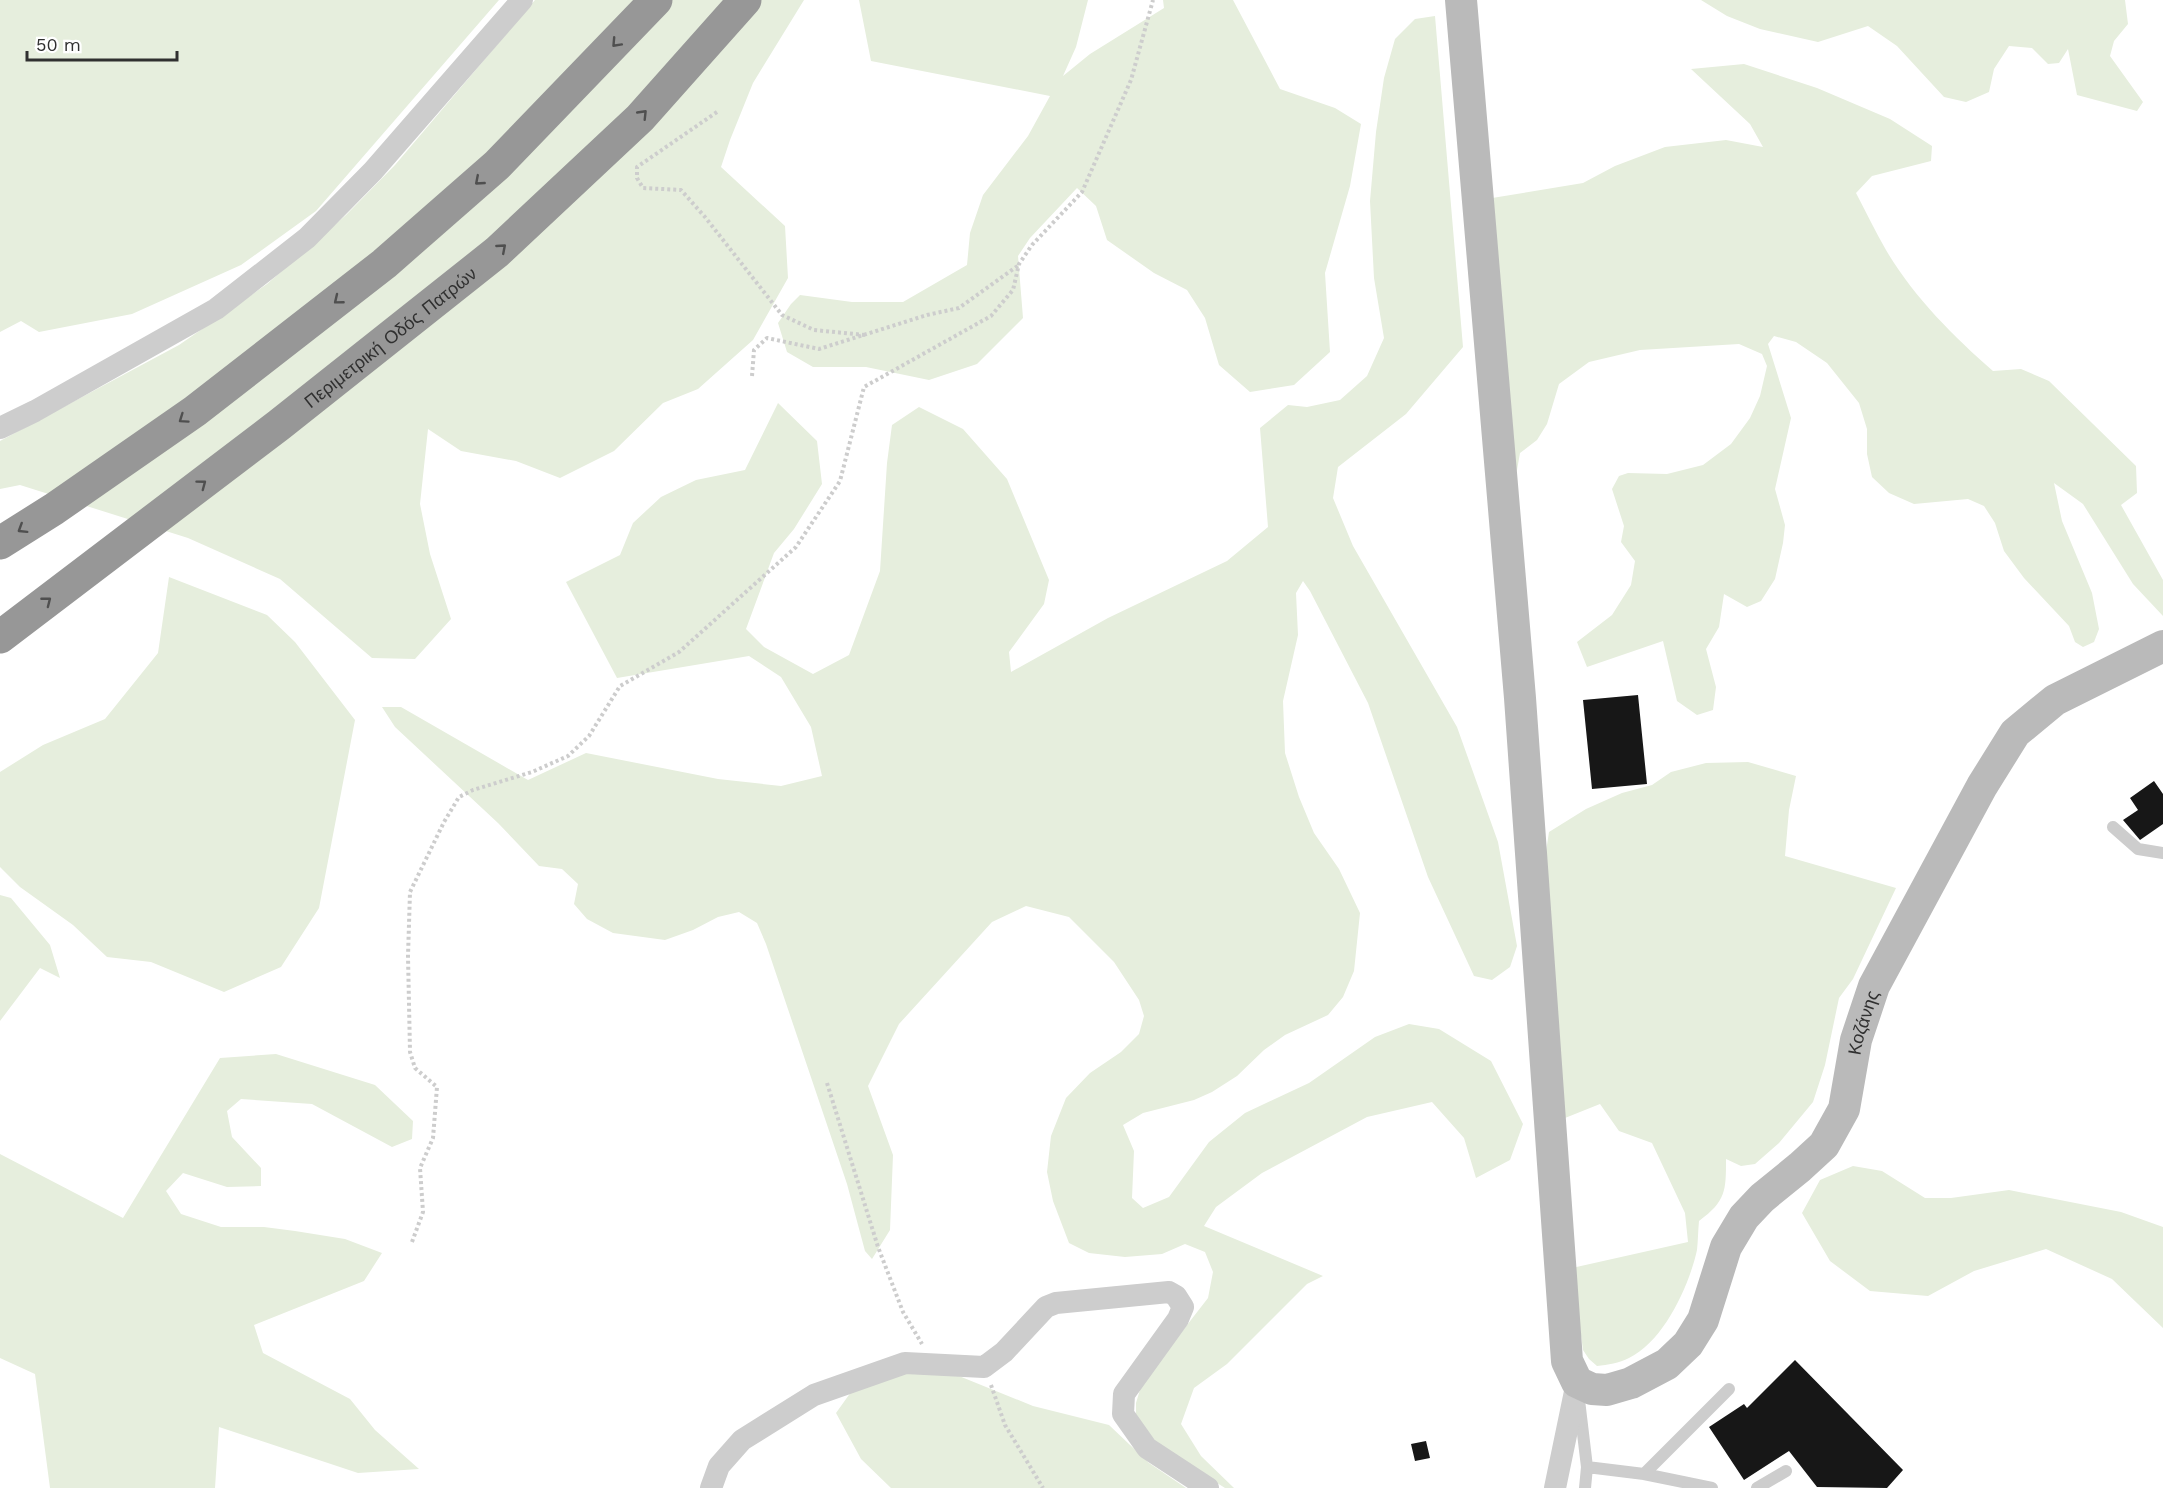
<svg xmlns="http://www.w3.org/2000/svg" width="2163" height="1488" font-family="'Work Sans',sans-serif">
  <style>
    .green { fill: #e6eedd }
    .building { fill: #171717 }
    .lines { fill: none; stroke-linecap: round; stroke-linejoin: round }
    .path { stroke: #cdcdcd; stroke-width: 4; stroke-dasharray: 3 3; stroke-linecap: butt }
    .lane { stroke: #cdcdcd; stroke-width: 12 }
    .street { stroke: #cdcdcd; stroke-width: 22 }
    .secondary { stroke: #bababa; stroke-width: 32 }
    .highway { stroke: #979797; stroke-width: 33 }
    .oneway { stroke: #4f4f4f }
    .labels { text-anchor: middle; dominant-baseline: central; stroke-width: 6; stroke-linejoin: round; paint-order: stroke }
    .street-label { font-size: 18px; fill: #303030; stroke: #fff }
  </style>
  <rect width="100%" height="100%" fill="#fff"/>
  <path class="green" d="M0 0H499L316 211 241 265 132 314 39 332 21 321 0 332Z
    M535 0H804L753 83 730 140 721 167 785 226 788 278 753 340 698 389 663 403 614 451 560 478 516 461 461 451 428 429 420 504 430 554 451 619 415 659 372 658 280 579 188 538 20 485 0 489V441L179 345 267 284 346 215 395 165Z
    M859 0H1088L1076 47 1063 76 1090 54 1164 8 1163 0H1233L1280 89 1335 108 1361 124 1350 186 1325 273 1330 352 1294 385 1250 392 1219 365 1205 318 1187 290 1154 273 1107 240 1096 206 1077 188 1030 238 1018 256 1023 318 977 364 929 380 866 367H813L787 352 778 323 791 304 800 295 852 302H903L967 265 970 233 983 195 1028 136 1050 96 871 61Z
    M1701 0H2125L2128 24 2114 41 2110 56 2143 102 2137 111 2077 95 2068 49 2059 63 2048 64 2032 48 2009 46 1994 69 1989 92 1966 102 1944 97 1897 46 1868 26 1818 42 1760 29 1727 16Z
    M1435 16 1463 347 1406 414 1338 467 1333 498 1353 546 1457 727 1498 842 1517 946 1510 967 1492 980 1474 976 1428 877 1368 703 1310 591 1303 581 1296 593 1298 635 1283 701 1285 753 1299 797 1314 833 1339 869 1360 913 1354 971 1343 997 1328 1015 1285 1035 1264 1050 1237 1076 1212 1092 1194 1100 1143 1113 1123 1125 1134 1151 1132 1198 1143 1208 1169 1197 1209 1142 1245 1113 1309 1083 1375 1037 1409 1024 1439 1029 1491 1061 1523 1124 1510 1160 1476 1178 1464 1138 1432 1102 1367 1117 1262 1173 1216 1207 1204 1226 1323 1276 1307 1284 1227 1364 1194 1388 1181 1424 1201 1456 1234 1488H1225L1151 1441 1136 1422V1403L1142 1383 1208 1298 1213 1272 1205 1252 1185 1244 1162 1254 1125 1257 1089 1253 1069 1243 1053 1201 1047 1172 1051 1136 1066 1098 1090 1073 1121 1052 1139 1034 1144 1016 1139 1000 1114 962 1069 917 1026 906 992 922 899 1024 868 1086 893 1155 890 1230 872 1259 865 1251 847 1184 766 944 757 923 739 912 718 917 693 930 665 940 613 933 587 919 574 904 578 884 562 869 539 866 498 823 395 727 382 707H401L528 780 586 753 718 779 781 786 822 776 811 727 781 677 749 656 617 678 566 582 620 555 633 523 661 497 696 480 745 470 778 403 817 441 822 484 794 529 774 553 746 629 764 647 813 674 849 655 880 571 887 463 892 425 919 407 963 429 1007 479 1049 580 1044 604 1009 652 1011 672 1108 618 1227 561 1268 527 1260 428 1288 405 1307 407 1340 400 1367 376 1384 338 1374 278 1370 201 1376 132 1384 78 1395 39 1415 19Z
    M1744 64 1817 88 1890 119 1932 146 1931 161 1872 176 1856 193C1866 212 1875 231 1886 250 1913 296 1953 336 1993 371L2021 369 2049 381 2136 466 2137 493 2121 505 2163 580V616L2133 584 2083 504 2054 483 2062 521 2092 593 2099 629 2094 642 2083 647 2075 642 2069 626 2024 578 2004 551 1995 523 1984 506 1968 499 1914 504 1889 493 1872 477 1867 454V429L1859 403 1827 363 1796 342 1774 336 1768 344 1791 418 1775 489 1785 525 1783 543 1775 579 1761 601 1747 607 1724 594 1719 627 1706 649 1716 687 1713 710 1697 715 1677 701 1663 641 1587 667 1577 642 1612 615 1631 585 1635 561 1621 542 1624 526 1612 489 1619 476 1628 473 1667 474 1703 465 1731 444 1750 418 1760 396 1767 366 1762 354 1739 344 1640 350 1589 362 1559 384 1547 424 1537 440 1520 453 1517 470 1508 489 1486 199 1583 183 1615 166 1665 147 1726 140 1763 147 1750 124 1691 69Z
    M169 577 267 615 295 642 355 720 319 908 281 967 224 992 151 962 107 957 73 925 20 887 0 867V772L43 745 105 719 158 653Z
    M1748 762 1796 776 1789 810 1785 856 1896 888 1853 979 1839 998 1825 1065 1813 1102 1779 1143 1755 1164 1741 1166 1726 1159C1726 1191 1726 1201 1699 1221 1698 1231 1698 1241 1697 1250 1689 1286 1664 1341 1629 1358 1619 1363 1608 1365 1597 1366L1589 1359 1583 1350 1572 1268 1688 1242 1685 1213 1652 1143 1619 1131 1600 1104 1560 1120 1545 858 1549 832 1586 809 1622 793 1652 785 1671 772 1706 763Z
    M0 895 11 898 50 945 60 978 40 968 0 1021Z
    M276 1054 375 1085 413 1121 412 1139 392 1147 312 1104 241 1099 227 1111 232 1137 261 1168V1186L227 1187 183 1173 166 1191 181 1214 221 1227H264L295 1231 345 1239 382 1253 364 1281 254 1325 263 1353 350 1399 375 1430 419 1469 358 1473 219 1427 215 1488H50L35 1374 0 1358V1154L123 1218 220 1058Z
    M1853 1166 1882 1171 1925 1198H1951L2009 1190 2121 1212 2163 1227V1328L2112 1279 2046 1249 1974 1271 1928 1296 1870 1291 1830 1261 1802 1213 1820 1180Z
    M904 1369 959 1376 1033 1406 1109 1425 1149 1463 1186 1488H891L861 1459 836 1413 851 1392Z"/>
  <path class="building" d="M1638 695 1647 784 1592 789 1583 700Z
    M2154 781 2163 794V824L2140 840 2123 820 2138 810 2130 798Z
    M1795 1360 1903 1470 1887 1488 1817 1487 1789 1451 1744 1480 1709 1427 1744 1404 1747 1408Z
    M1426 1441 1430 1458 1415 1461 1411 1444Z"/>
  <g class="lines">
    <path class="path" d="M717 112 637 167V178L643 188 681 190 705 217 782 315 814 330 865 335
      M752 376 754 350 767 338 819 349 927 315 959 308 1019 265
      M827 1083 878 1247 903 1312 922 1344
      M412 1242 423 1212 420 1168 433 1138 437 1087 415 1068 410 1052 408 956 410 892 444 822 459 797 473 790 532 772 568 756 589 736 620 686 679 652 796 547 840 481 864 387 991 316 1013 290 1019 264 1032 245 1082 192 1131 80 1153 0
      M991 1385 1005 1425 1043 1488"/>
    <path class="lane" d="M2113 827 2138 849 2163 853
      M1579 1400 1587 1467 1585 1488
      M1587 1467 1644 1474 1729 1389
      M1644 1474 1712 1488
      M1757 1488 1786 1471"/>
    <path class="street" d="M0 428 35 411 216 309 307 238 373 171 522 0
      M711 1488 719 1466 742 1440 814 1395 905 1363 984 1367 1004 1352 1046 1307 1056 1303 1169 1292 1176 1296 1183 1307 1178 1319 1124 1394 1123 1414 1147 1448 1208 1488
      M1555 1488 1577 1382"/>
    <path class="secondary" id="s1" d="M1461 0 1520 698 1567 1361 1577 1382 1592 1389 1607 1390 1631 1383 1667 1364 1688 1344 1703 1320 1726 1247 1744 1217 1762 1198 1800 1167 1824 1145 1844 1109 1856 1040 1874 986 1982 786 2015 733 2055 700 2163 646"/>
    <g class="highway">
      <path d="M0 543 54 509 195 411 384 264 497 165 656 0"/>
      <path id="s2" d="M0 637 279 425 497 252 640 118 745 0"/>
    </g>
  </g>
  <defs><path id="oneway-chevron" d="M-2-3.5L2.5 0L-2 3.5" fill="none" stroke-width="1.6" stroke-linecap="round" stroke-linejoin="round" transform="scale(1.5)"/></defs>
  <g class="oneway">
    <use href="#oneway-chevron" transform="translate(616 43) rotate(133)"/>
    <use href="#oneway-chevron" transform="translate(643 114) rotate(-46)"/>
    <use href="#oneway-chevron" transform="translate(479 181) rotate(139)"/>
    <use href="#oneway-chevron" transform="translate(502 248) rotate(-41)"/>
    <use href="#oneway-chevron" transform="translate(338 300) rotate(141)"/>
    <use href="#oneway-chevron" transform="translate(183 419) rotate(145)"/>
    <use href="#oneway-chevron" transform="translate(202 484) rotate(-37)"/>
    <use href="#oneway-chevron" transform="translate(22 529) rotate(148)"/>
    <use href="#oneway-chevron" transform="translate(47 601) rotate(-38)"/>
  </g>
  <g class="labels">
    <g class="street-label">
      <text stroke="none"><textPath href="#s2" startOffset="492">Περιμετρική Οδός Πατρών</textPath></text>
      <text stroke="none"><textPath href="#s1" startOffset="1892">Κοζάνης</textPath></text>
    </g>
  </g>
  <path d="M27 51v9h150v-9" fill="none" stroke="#303030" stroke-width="3"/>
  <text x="36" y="51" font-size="18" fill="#303030" stroke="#ffffff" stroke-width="4.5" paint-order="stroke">50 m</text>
</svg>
